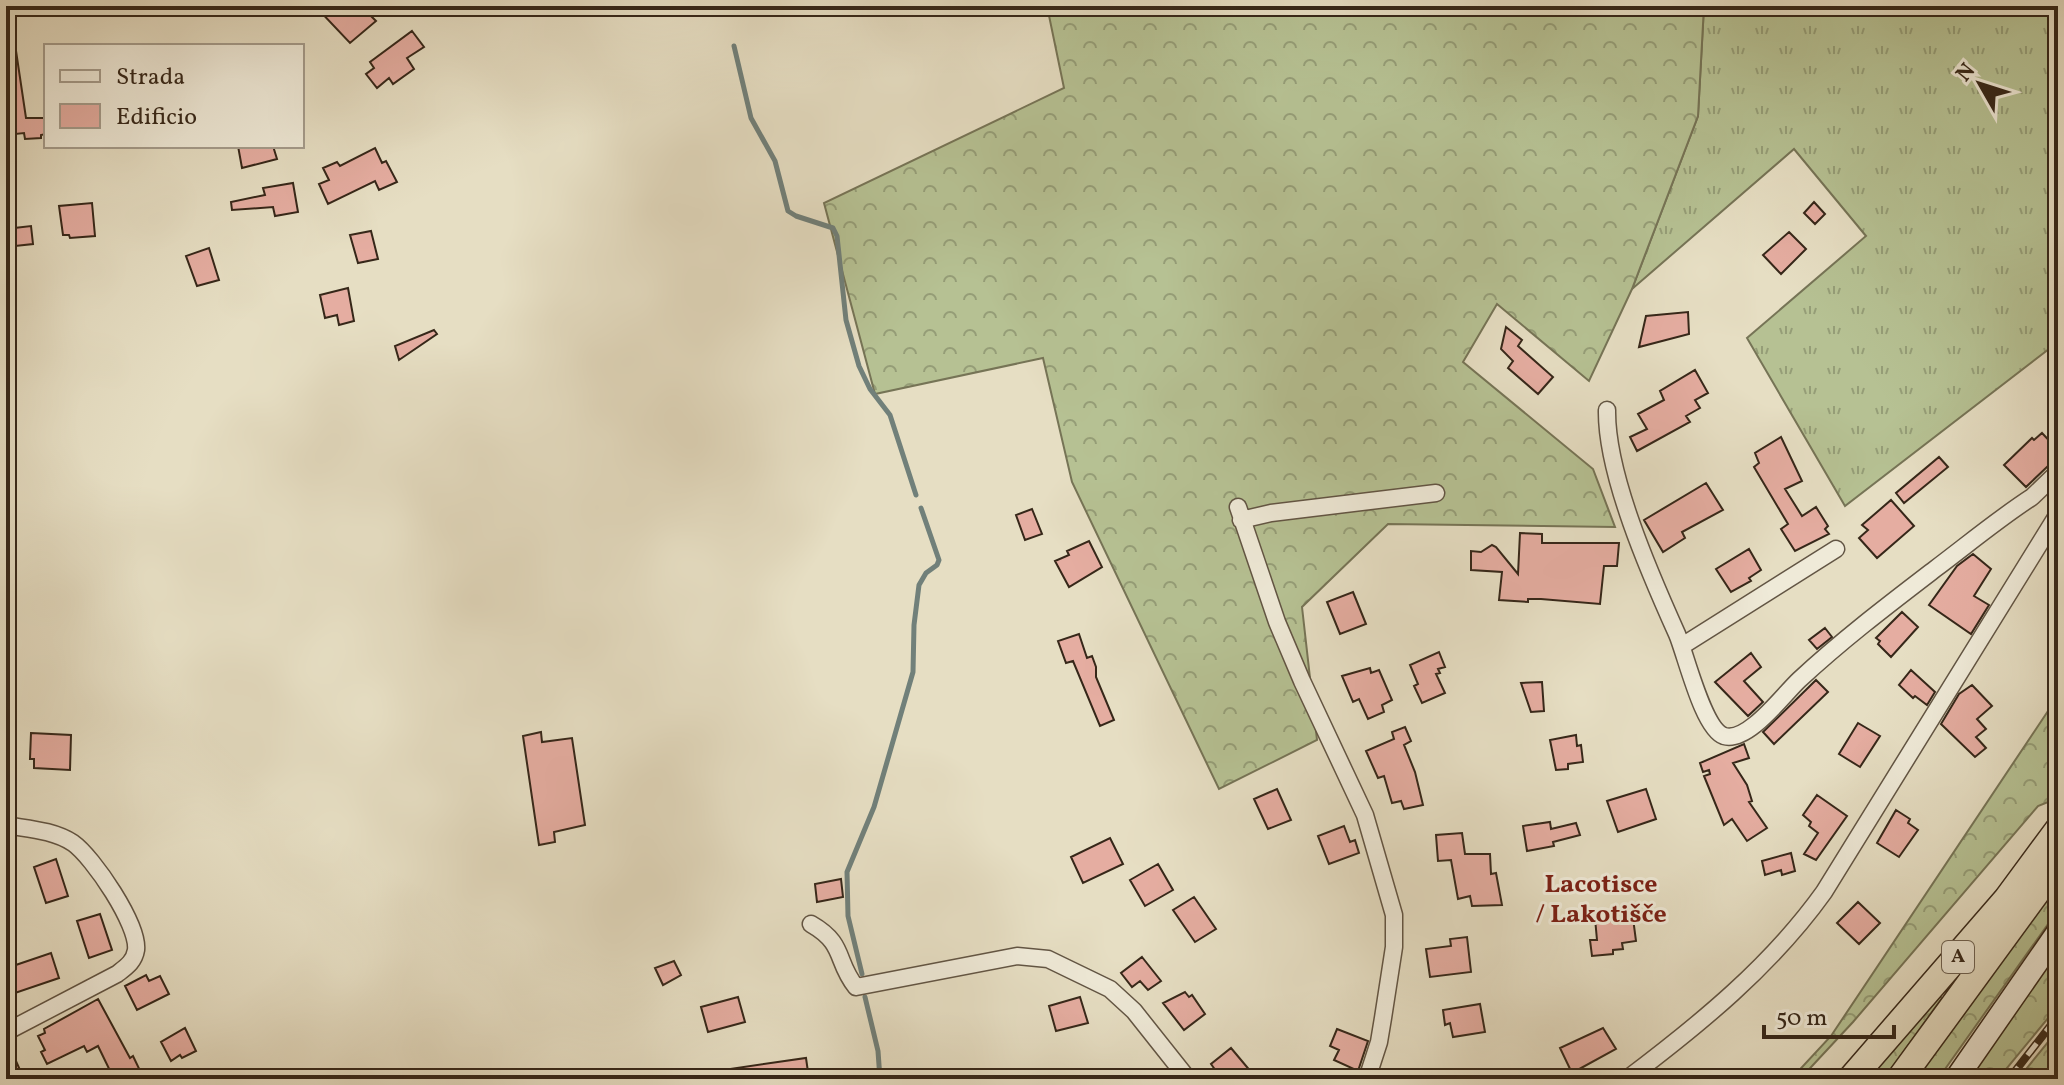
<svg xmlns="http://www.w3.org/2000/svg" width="2064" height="1085" font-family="Vollkorn,serif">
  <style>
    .grass { fill: url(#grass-tufts); stroke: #767456; stroke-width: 2 }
    .forest { fill: url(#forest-crowns); stroke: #767456; stroke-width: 2 }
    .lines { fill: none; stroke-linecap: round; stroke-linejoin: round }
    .stream { stroke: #71807a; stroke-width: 5 }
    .building { fill: #e5ada1; stroke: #362719; stroke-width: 2 }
    .minor-casing { stroke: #625544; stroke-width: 19 }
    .secondary-casing { stroke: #362719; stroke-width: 25 }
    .trunk-casing { stroke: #362719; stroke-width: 29 }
    .minor { stroke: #efead8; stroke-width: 16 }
    .secondary { stroke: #efead8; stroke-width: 22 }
    .trunk { stroke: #e6dec3; stroke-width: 26 }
    .rail-casing { stroke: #362719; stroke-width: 8 }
    .rail { stroke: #efead8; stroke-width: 5; stroke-dasharray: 15; stroke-linecap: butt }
    .labels { text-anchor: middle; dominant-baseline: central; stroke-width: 6; stroke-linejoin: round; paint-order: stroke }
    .shield { fill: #efead8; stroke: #6e6252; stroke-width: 2 }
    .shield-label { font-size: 20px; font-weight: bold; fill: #362719 }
    .quarter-label { font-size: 26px; font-weight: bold; fill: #7a1f14; stroke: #efead8 }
  </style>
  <defs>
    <pattern id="grass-tufts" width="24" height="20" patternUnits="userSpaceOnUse" patternTransform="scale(2)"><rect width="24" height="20" fill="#b6c193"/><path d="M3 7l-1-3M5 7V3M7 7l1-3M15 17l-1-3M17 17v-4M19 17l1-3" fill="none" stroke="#959d77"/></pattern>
    <pattern id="forest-crowns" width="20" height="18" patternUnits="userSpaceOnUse" patternTransform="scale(2)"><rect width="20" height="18" fill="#b6c193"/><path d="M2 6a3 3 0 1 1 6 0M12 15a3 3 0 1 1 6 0" fill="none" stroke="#959d77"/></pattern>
  </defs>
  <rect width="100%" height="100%" fill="#e6dec3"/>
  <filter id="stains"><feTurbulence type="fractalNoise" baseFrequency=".0025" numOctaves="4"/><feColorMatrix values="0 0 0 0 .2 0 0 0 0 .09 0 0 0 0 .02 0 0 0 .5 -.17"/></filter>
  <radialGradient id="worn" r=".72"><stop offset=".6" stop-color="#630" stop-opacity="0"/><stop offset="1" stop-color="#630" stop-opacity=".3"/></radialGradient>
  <path class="grass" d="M1704 6H2058V342L1845 506 1747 338 1866 236 1794 149 1632 289 1698 116Z"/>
  <path class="forest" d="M1047 6H1704L1698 116 1632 289 1589 381 1497 304 1463 362 1593 469 1615 527 1388 524 1302 607 1317 740 1219 789 1072 482 1043 358 875 394 824 203 1064 88Z
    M2058 696V798L2038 806 1853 1022 1800 1079H1791L1831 1036Z
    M2058 879V910L1938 1079H1913Z
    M2058 951V1006L1998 1079H1969Z
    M1937 995 1942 998 1884 1079H1862Z
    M2058 1030V1079H2018L2057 1031Z"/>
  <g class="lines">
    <path class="stream" d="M734 46 751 118 775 161 788 211 796 216 833 228 837 236 846 320 859 366 870 389 890 415 916 495
      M862 974 848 916 847 872 874 807 913 672 914 625 919 585 926 573 937 565 939 560 921 508
      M865 997 878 1051 880 1079"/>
  </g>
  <path class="building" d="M315 6H383L371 16 376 21 350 43Z
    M412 31 424 47 407 58 414 69 393 84 389 78 377 88 366 74 374 68 370 62Z
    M6 44H15L26 118H46V134L41 135V138L25 139 24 133 6 135Z
    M238 146H273L277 159 242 168Z
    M375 148 382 163 386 161 397 182 379 190 375 181 328 204 319 184 329 180 323 168 337 162 340 166Z
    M293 183 298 212 275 216 273 207 232 210 231 202 265 195 263 188Z
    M1814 202 1825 214 1815 224 1804 213Z
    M92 203 95 236 70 238 69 235H63L59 206Z
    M31 226 33 244 6 247V229Z
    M371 231 378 259 358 263 350 235Z
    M1789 232 1806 249 1781 274 1763 255Z
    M209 248 219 280 197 286 186 256Z
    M348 288 354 321 339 325 337 315 325 318 320 295Z
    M1688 312 1689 334 1639 347 1646 316Z
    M1506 327 1522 340 1518 346 1553 377 1538 394 1508 368 1513 361 1501 349Z
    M434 330 437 334 399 360 395 346Z
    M1695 370 1708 393 1695 400 1700 408 1686 416 1690 422 1637 451 1630 437 1647 429 1638 414 1664 400 1660 391Z
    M2042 433 2058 450V461L2050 464 2026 487 2004 465 2032 438 2034 440Z
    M1781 437 1802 481 1785 489 1802 516 1816 507 1828 526 1825 529 1829 534 1795 551 1781 529 1788 524 1754 467 1759 463 1755 453Z
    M1939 457 1948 467 1904 503 1896 493Z
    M1706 483 1723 510 1682 532 1685 538 1663 552 1644 520Z
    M1891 500 1914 526 1877 558 1859 538 1868 530 1862 525Z
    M1032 509 1042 534 1025 540 1016 515Z
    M1520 533 1542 534V543H1619L1617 566H1604L1600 604 1541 599H1528V602L1499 600 1502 572 1471 570V551L1481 552 1492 545 1496 547 1518 574Z
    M1089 541 1102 567 1069 587 1055 561 1069 555 1067 551Z
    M1749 549 1761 570 1749 578 1751 581 1731 592 1716 569Z
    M1973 554 1991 569 1974 596 1989 605 1971 634 1929 605 1957 566Z
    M1353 592 1366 624 1340 634 1327 602Z
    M1902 612 1918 627 1891 657 1878 644 1880 641 1876 638Z
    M1825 628 1832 637 1817 649 1809 640Z
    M1079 634 1087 658 1092 656 1096 667V677L1114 720 1100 726 1073 661 1066 663 1058 641Z
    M1439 652 1445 667 1438 669 1440 673 1436 674 1445 693 1422 703 1414 686 1418 684 1410 665Z
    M1751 653 1761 667 1744 681 1763 702 1748 716 1715 682Z
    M1370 668 1371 673 1379 670 1392 700 1382 705 1384 712 1368 719 1359 699 1353 702 1342 676Z
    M1911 670 1935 692 1927 705 1915 696 1913 698 1899 685Z
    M1816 680 1828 692 1774 744 1763 732Z
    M1542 682 1544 711 1531 712 1521 683Z
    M1972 685 1992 706 1977 719 1986 729 1976 737 1986 748 1975 757 1941 724 1959 694Z
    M1858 723 1880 736 1860 767 1839 754Z
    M1405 727 1411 741 1404 745 1415 772 1423 805 1404 809 1401 801 1392 803 1384 776 1378 778 1366 751 1394 739 1392 732Z
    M541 732 542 742 572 738 585 825 554 832 555 842 539 845 523 736Z
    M31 733 71 735 70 770 34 768V759H30Z
    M1576 735 1577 746 1581 745 1583 762 1568 764V769L1556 770 1550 740Z
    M1744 744 1749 758 1733 763 1747 785 1752 801 1749 802 1767 828 1747 841 1732 819 1724 825 1704 776 1710 774 1709 770 1703 772 1700 763Z
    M1277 789 1291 820 1268 829 1254 799Z
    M1646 789 1656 819 1618 832 1607 801Z
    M1817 795 1847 816 1816 860 1804 854 1818 833 1809 826 1811 822 1803 815Z
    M1896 810 1910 819 1908 823 1918 830 1899 857 1877 843Z
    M1550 822 1551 829 1576 823 1580 835 1553 842 1554 846 1527 851 1523 826Z
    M1344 826 1350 842 1355 840 1359 853 1329 864 1318 836Z
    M1462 833 1465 854H1490L1491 874 1496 873 1502 905 1472 906 1470 896 1458 899 1451 860 1438 861 1436 835Z
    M1110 838 1123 864 1083 883 1071 857Z
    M1791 853 1795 871 1782 875 1781 870 1765 875 1762 861Z
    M56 859 68 896 46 903 34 867Z
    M1158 864 1173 890 1145 906 1130 880Z
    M841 879 843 897 817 902 815 884Z
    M1194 897 1216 929 1195 942 1173 910Z
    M1858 902 1880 923 1859 944 1837 923Z
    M100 914 112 950 89 958 77 921Z
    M1609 916 1610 921 1633 918 1636 941 1622 943 1623 949 1613 950V954L1592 956 1590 940H1597L1595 918Z
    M1467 937 1471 972 1430 977 1426 949 1451 946 1450 939Z
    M51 953 59 978 15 993 7 968Z
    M1142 957 1161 981 1148 990 1140 981 1132 987 1121 973Z
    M674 961 681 975 663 985 655 968Z
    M146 975 149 981 160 976 169 994 137 1010 125 986Z
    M1185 992 1189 997 1192 995 1205 1014 1184 1030 1163 1003Z
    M738 997 745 1022 708 1032 701 1007Z
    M1080 997 1088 1023 1056 1031 1049 1006Z
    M98 999 130 1058 133 1056 144 1079H114L98 1046 87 1052 84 1046 47 1064 41 1052 45 1050 38 1036 45 1033 44 1029Z
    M1480 1004 1485 1032 1453 1037 1450 1023 1445 1025 1443 1010Z
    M185 1028 196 1051 182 1058 180 1055 171 1061 161 1042Z
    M1603 1028 1616 1049 1572 1073 1560 1048Z
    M1337 1029 1368 1041 1358 1071 1334 1060 1339 1050 1330 1046Z
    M6 1043H8L24 1079H6Z
    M1231 1048 1257 1079H1207L1216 1071 1211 1064Z
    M806 1058 809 1079H716V1071Z"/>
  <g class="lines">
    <g class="minor-casing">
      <path id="minor" d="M1607 410C1606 474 1650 574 1677 634 1686 655 1703 729 1724 736 1748 743 1783 695 1799 680 1842 640 1888 605 1935 569 1967 545 1998 519 2032 497L2058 472
        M1238 507 1277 622 1302 681 1365 815 1394 915V947L1383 1018 1379 1042 1367 1079
        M1241 520 1271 513 1436 493
        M1682 646 1836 549
        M6 825C28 829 53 830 73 843 93 857 139 925 136 950 134 962 126 967 117 974L6 1032
        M811 924C846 944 835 961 856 987L1017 956 1048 959 1110 989 1134 1011 1188 1079
        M1627 1079C1700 1024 1771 966 1824 892L2058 514"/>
    </g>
    <g class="secondary-casing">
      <path id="secondary" d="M1956 1079 2058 932"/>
    </g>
    <g class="trunk-casing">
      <path id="trunk" d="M1851 1079 2007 899 2058 830
        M1900 1079 2058 863"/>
    </g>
    <use href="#minor" class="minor"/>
    <use href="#secondary" class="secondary"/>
    <use href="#trunk" class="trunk"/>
    <g class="rail-casing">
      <path id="rail" d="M2009 1079 2058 1016"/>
    </g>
    <use href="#rail" class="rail"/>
  </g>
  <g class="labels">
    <rect class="shield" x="1942" y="941" width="32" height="32" rx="6"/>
    <g class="shield-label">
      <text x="1958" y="957">A</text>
    </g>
    <g class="quarter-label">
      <text x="1601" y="885">Lacotisce<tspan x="1601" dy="30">/ Lakotišče</tspan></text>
    </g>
  </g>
  <rect width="2064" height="1085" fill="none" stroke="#e6dec3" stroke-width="32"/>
  <rect x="8" y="8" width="2048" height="1069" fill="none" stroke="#362719" stroke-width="4"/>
  <rect x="16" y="16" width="2032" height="1053" fill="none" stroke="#362719" stroke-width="2"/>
  <rect x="44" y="44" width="260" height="104" fill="#efead8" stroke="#a59c8c" stroke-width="2"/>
  <rect x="60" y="70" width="40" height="12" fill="#efead8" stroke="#a59c8c" stroke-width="2"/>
  <text x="116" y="84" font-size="24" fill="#362719">Strada</text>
  <rect x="60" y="104" width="40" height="24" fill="#e5ada1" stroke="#a59c8c" stroke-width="2"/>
  <text x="116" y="124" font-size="24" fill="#362719">Edificio</text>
  <g transform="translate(1980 84) rotate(309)" stroke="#efead8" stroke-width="6" paint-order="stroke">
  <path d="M0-6L14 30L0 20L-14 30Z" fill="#362719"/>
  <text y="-12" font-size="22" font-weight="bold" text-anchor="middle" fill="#362719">N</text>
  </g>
  <path d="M1764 1025v12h130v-12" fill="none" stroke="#362719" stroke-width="4"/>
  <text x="1776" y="1025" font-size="24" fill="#362719" stroke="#efead8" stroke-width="6" paint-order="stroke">50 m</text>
  <rect width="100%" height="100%" filter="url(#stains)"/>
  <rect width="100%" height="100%" fill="url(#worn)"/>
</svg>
